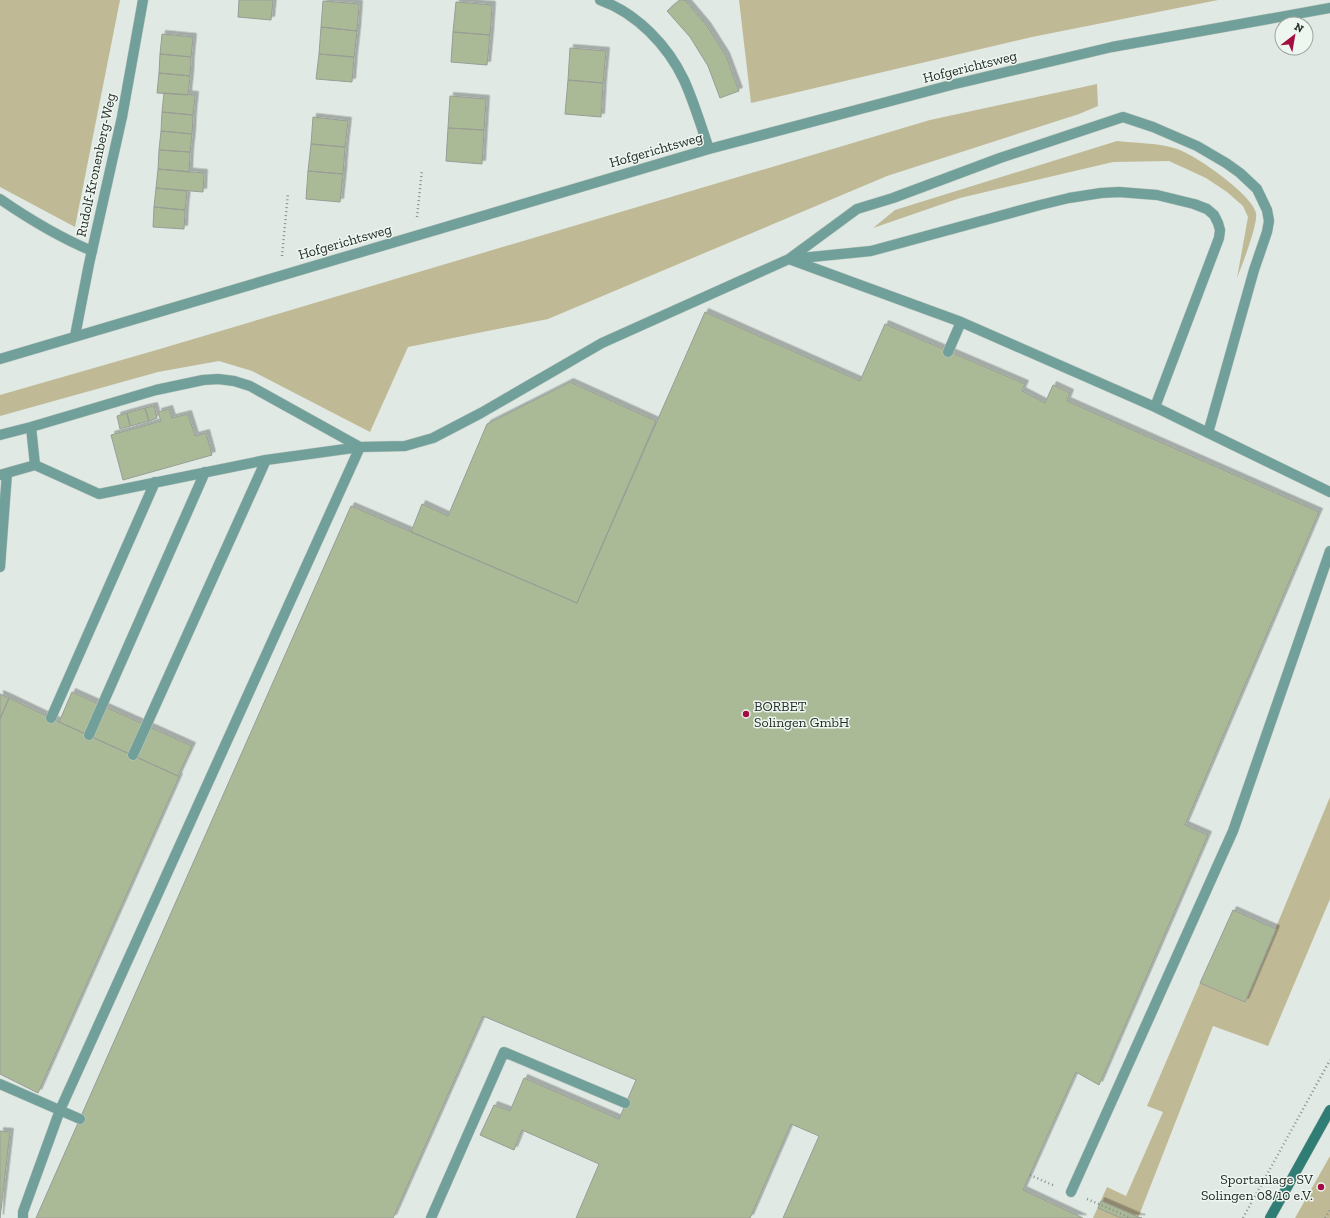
<svg xmlns="http://www.w3.org/2000/svg" width="1330" height="1218" font-family="'Zilla Slab',serif">
  <style>
    .green { fill: #c0b996 }
    .building { fill: #aaba97; stroke: #999d95; filter: url(#shadow) }
    .lines { fill: none; stroke-linecap: round; stroke-linejoin: round }
    .service-casing { stroke: #bfc7c1; stroke-width: 11 }
    .minor-casing { stroke: #bfc7c1; stroke-width: 11 }
    .secondary-casing { stroke: #bfc7c1; stroke-width: 11 }
    .path { stroke: #8a918d; stroke-width: 2.5; stroke-dasharray: 1 3; stroke-linecap: butt }
    .service { stroke: #71a09a; stroke-width: 10 }
    .minor { stroke: #71a09a; stroke-width: 10 }
    .secondary { stroke: #2f7d75; stroke-width: 10 }
    .poi-dot { fill: #a50d42; stroke: #edf7f0; stroke-width: 1.5 }
    .labels { text-anchor: middle; dominant-baseline: central; stroke-width: 3; stroke-linejoin: round; paint-order: stroke }
    .street-label { font-size: 14px; fill: #262a28; stroke: #edf7f0 }
    .poi-label { font-size: 14px; fill: #262a28; stroke: #edf7f0; text-anchor: start }
  </style>
  <defs>
    <filter id="shadow"><feDropShadow dx="3.5" dy="-3.5" stdDeviation="0" flood-color="#0004"/></filter>
  </defs>
  <rect width="100%" height="100%" fill="#e0e9e3"/>
  <path class="green" d="M0 0H120L75 227 0 187Z
    M739 0H1218L1032 37 751 103Z
    M1097 84 1098 106 1079 114 887 176 548 319 408 347 370 432 252 371 219 361 158 372 0 416V395L153 351 930 120Z
    M1117 141C1135 143 1157 143 1174 148 1192 152 1253 195 1256 213 1258 225 1242 265 1237 278L1248 217 1243 206 1227 192 1206 178 1169 161 1113 162 960 198 873 228 895 210Z
    M1330 797V899L1268 1046 1213 1026 1138 1218H1093L1107 1187 1126 1196 1163 1112 1147 1106 1200 983 1245 1002Z
    M1330 1156V1218H1295Z"/>
  <path class="building" d="M239 0H273L271 20 238 17Z
    M680 0H685L707 26 726 56 739 91 720 98 708 66 690 37 667 11Z
    M323 1 359 4 357 31 321 27Z
    M456 2 492 5 490 35 453 32Z
    M321 27 357 31 354 57 319 54Z
    M453 32 490 35 487 65 451 62Z
    M162 34 193 37 191 57 160 54Z
    M570 48 606 51 603 83 568 80Z
    M160 54 191 57 190 76 159 73Z
    M319 54 354 57 352 82 316 79Z
    M159 73 190 76 188 95 157 93Z
    M568 80 603 83 601 117 565 114Z
    M164 93 195 95 193 115 162 112Z
    M450 96 486 99 484 130 448 128Z
    M162 112 193 115 192 134 161 131Z
    M313 117 348 121 345 147 311 144Z
    M448 128 484 130 482 164 446 161Z
    M161 131 192 134 190 152 159 150Z
    M311 144 345 147 343 174 308 171Z
    M159 150 190 152 189 172 158 169Z
    M158 169 204 173 203 192 156 188Z
    M308 171 343 174 340 202 306 199Z
    M156 188 187 191 185 210 154 207Z
    M154 207 185 210 184 229 153 227Z
    M705 312 860 381 885 324 1025 384 1022 391 1045 403 1053 385 1070 393 1067 401 1319 512 1185 825 1208 835 1099 1085 1076 1072 1023 1190 1083 1218H783L819 1136 791 1124 750 1218H576L599 1164 522 1130 514 1150 480 1135 494 1105 510 1111 524 1078 619 1119 636 1080 483 1016 393 1218H36L351 506 577 603Z
    M570 382 656 421 577 603 411 532 422 504 448 516 487 424Z
    M154 406 157 418 149 421 145 408Z
    M145 408 149 421 130 426 127 413Z
    M169 409 172 418 188 414 195 436 206 433 212 455 123 480 111 435 161 421 158 412Z
    M127 413 130 426 120 429 117 416Z
    M72 692 192 746 178 776 59 722Z
    M0 694 9 698 0 719Z
    M9 698 59 722 178 776 179 777 38 1093 0 1074V719Z
    M1233 910 1276 929 1245 1002 1200 983Z
    M0 1131 10 1132 0 1218Z
    M1101 1201 1138 1217 1142 1218H1121L1098 1208Z"/>
  <g class="lines">
    <g class="service-casing">
      <path id="service" d="M0 199C29 219 59 237 92 251
        M789 259 857 209 893 198 1000 158 1123 117 1153 127 1197 146 1226 163 1240 173 1257 189 1267 210 1269 221 1267 232 1254 270 1208 433
        M791 259 871 251 1040 205 1069 198 1101 193 1119 192 1157 195 1194 204 1207 209 1214 215 1218 223 1220 230 1219 238 1155 407
        M948 352 961 322
        M0 435 31 427 35 465 0 475
        M35 465 99 494 266 460 360 447 405 446 433 438 481 413 602 343 789 259 961 322 1155 407 1330 492
        M0 567 7 473
        M51 718 155 482
        M89 735 205 472
        M133 755 266 460
        M0 1084 80 1119
        M1071 1192 1233 831 1330 551
        M23 1218V1212L60 1110 360 447 250 386 234 381 218 379 203 380 156 390 31 427
        M431 1218 504 1052 625 1103"/>
    </g>
    <g class="minor-casing">
      <path id="minor" d="M600 0C637 13 668 46 684 80 694 102 701 126 709 149
        M75 336 89 264 122 117 143 0
        M0 359 709 149 951 85 1112 47 1330 8"/>
    </g>
    <g class="secondary-casing">
      <path id="secondary" d="M1270 1218 1330 1110"/>
    </g>
    <path class="path" d="M417 217 422 170
      M282 256 288 193
      M1030 1175 1055 1186
      M1087 1199 1131 1218
      M1243 1218 1330 1060
      M1325 1218 1330 1210"/>
    <use href="#service" class="service"/>
    <use href="#minor" class="minor"/>
    <use href="#secondary" class="secondary"/>
  </g>
  <g class="poi-dot">
    <circle cx="746" cy="714" r="4"/>
    <circle cx="1321" cy="1187" r="4"/>
  </g>
  <g class="labels">
    <g class="street-label">
      <text transform="translate(970 67) rotate(-14)">Hofgerichtsweg</text>
      <text transform="translate(656 150) rotate(-16)">Hofgerichtsweg</text>
      <text transform="translate(96 165) rotate(-78)">Rudolf-Kronenberg-Weg</text>
      <text transform="translate(345 242) rotate(-16)">Hofgerichtsweg</text>
    </g>
    <g class="poi-label">
      <text x="754" y="706">BORBET<tspan x="754" dy="16">Solingen GmbH</tspan></text>
      <text x="1313" y="1179" text-anchor="end">Sportanlage SV<tspan x="1313" dy="16">Solingen 08/10 e.V.</tspan></text>
    </g>
  </g>
  <g transform="translate(1294 36) rotate(31)"><circle r="19" fill="#edf7f0" stroke="#9da5a0"/>
  <path d="M0-3L7 15L0 10L-7 15Z" fill="#a50d42"/>
  <text y="-6" font-size="11" font-weight="bold" text-anchor="middle" fill="#262a28">N</text>
  </g>
</svg>
